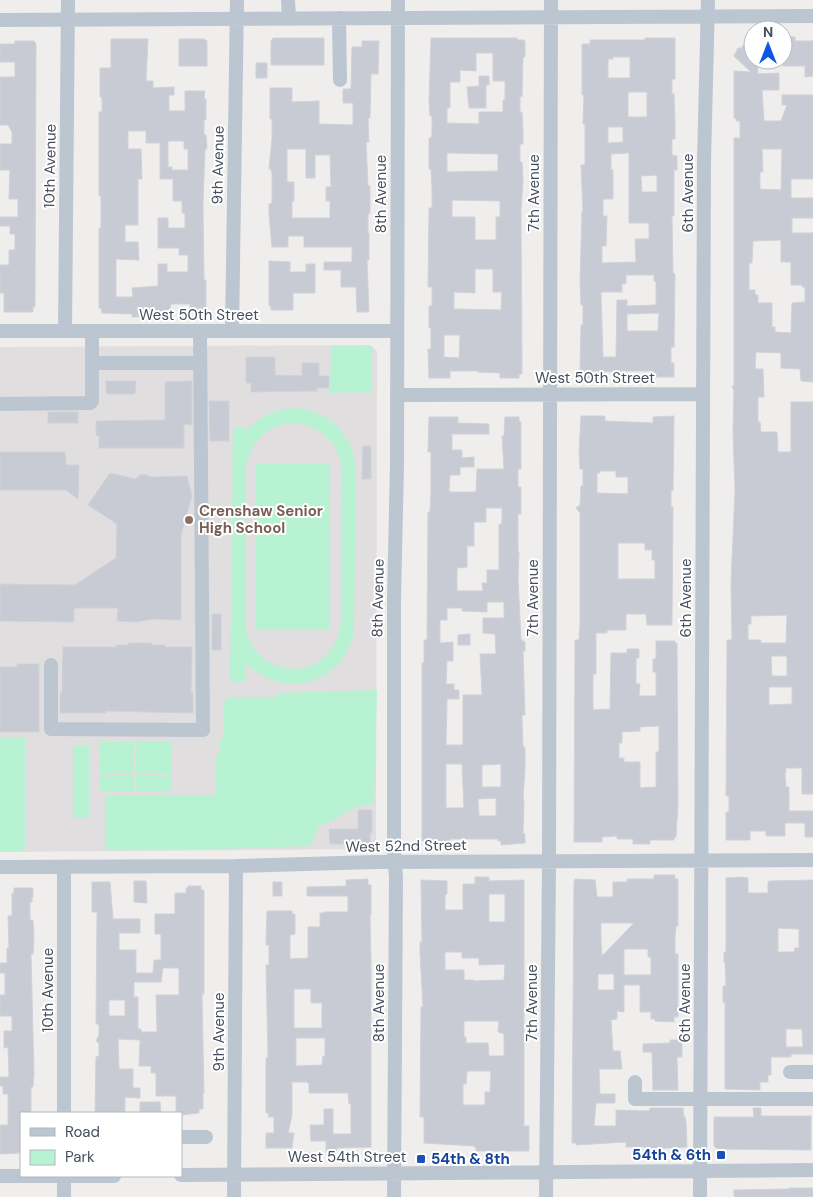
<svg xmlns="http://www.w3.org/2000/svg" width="813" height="1197" font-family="'DM Sans',sans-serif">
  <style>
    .education { fill: #e1dedf }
    .green { fill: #b7f2d3; fill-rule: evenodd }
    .building { fill: #c8cbd3; stroke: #d0d2d9; fill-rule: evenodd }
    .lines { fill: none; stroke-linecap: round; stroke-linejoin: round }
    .minor { stroke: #bcc6d1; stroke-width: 14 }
    .education-dot { fill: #8d6e63; stroke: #fff; stroke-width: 2 }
    .transit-dot { fill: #1a4fb4; stroke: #fff; stroke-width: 2 }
    .labels { text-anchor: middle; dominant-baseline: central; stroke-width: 4; stroke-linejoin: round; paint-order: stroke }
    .street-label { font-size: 15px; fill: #444e5c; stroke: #fff }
    .education-label { font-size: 15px; font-weight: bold; fill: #785e54; stroke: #fff; text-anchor: start }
    .transit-label { font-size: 15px; font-weight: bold; fill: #164399; stroke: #fff; text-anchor: end }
  </style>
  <rect width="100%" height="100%" fill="#f0eded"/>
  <path class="education" d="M370 345 377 351 376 841 374 847 368 849 0 852V347Z"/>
  <path class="green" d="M331 346H372V392L330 393Z
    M294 408C330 411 354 435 356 471L354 632C342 685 283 701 245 662V682H230L233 428H246L247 430C260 416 275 410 294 408ZM294 423C321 425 340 443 342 471L341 622C335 681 260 686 246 629V470C248 443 267 424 294 423Z
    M256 463H330V630L256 629Z
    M377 690 374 804 357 806 327 824 319 825 310 846 215 849H105V795H215L216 755 220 754V739L224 738V703L229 697H275L279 693Z
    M0 737H25V848L22 851H0Z
    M99 741H134V757H99Z
    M136 741H171V757H136Z
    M73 746H89V781H73Z
    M99 758H134V774H99Z
    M136 758H171V774H136Z
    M99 775H134V792L99 791Z
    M136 775 171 776V792H136Z
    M89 782V818H73V782Z"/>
  <path class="building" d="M783 37H795V41H813V76L805 77V66H783Z
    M273 38H324V65H271V41Z
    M431 38H517V40H524L525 42V56L523 58 522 97 520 96V112H522L523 132V144H520V162H522L523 181 521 210 522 355V374H519V378H500V373L478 372V371H450V378H429L428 349H431V328H429V306H432V287H428L429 208H432V188L431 169H429V138H431L432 134V116H430L429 101ZM476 53H493V81H505V100H503V112H479V124L447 123V108H450V82H460V70L476 71ZM447 153 498 154V171L447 172ZM452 200 500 201V217H496V240H475V217H452ZM475 269H493V292H502L501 310 454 309V292L475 293ZM444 335H460L459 358 444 357Z
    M645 38H675V79H672V94H674L675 119V139H672V155L677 156V170H674V216H672L673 273 675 274 674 347H671V363H674V377H651V371H626L603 372 602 379 590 380V378H581L580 369 581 325H583V305H581L580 282 582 211H583L581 165H585V124H583L584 95H582V44H590V40H645ZM613 57H630V78H608V59H613ZM628 92H647V117H628ZM608 127H623V142L608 143ZM629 153V223H649V239H635L636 262 602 263V246H606L607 216H603V199H613V170H611V154ZM657 175V192H642L641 176ZM626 275H654V281L656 282V305L627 306V300H617L616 357H603L601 292H622V284H626ZM659 313 658 331H627V314Z
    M111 39H148L146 81H153V88L174 87V95H169V111H185V91H205L204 99H206V120H204V135H206L207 149H205L203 203 204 280H206V310H190V304H171L169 315H150V317H132V314L102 313 101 308H99V228H101V196H99V112H102V97H100V68H111ZM128 131H146V143H160V179H173V201H182V213H185V228H168V218H158V248H179V255H188V272H167V264H158V286L132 288 133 297H116V259L139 260 138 242H125V225H138V179H142L141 149H128ZM168 141H184V149H188V170H172V167H168Z
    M179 39H204L207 41V66H179Z
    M15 41H34L36 44 35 307H33V312H4V293H0V265H9V250H15V234H10V226H0V217H18V199H9L10 170H0V144H12V132L8 125H0V77H15V62H0V44H15Z
    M362 41H379L378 74H371L370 118H368L369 142H366L368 186H370V214H368V233H369V260H367L369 311 367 312H357L356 287H341V270H324V262H352V247H304V236H288V247H272L269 214V204L272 203V173L271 169H269L272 139V119H270V88H292V102L319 101V124L353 125V103H343V89H351L352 47H362ZM287 149H306V178H315V155H330L331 187H326V201H330V218H292V201H294V182H287Z
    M742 46H753V61H757L758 74 779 73V90H762L764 121H781L787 105H782V95H813V179H791V198H813V218H792V233H813V382L801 381 800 369 781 368V353L756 352 755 369H763L764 397H758V422H760L761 432H777L778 452H791V402H813V794H802V768H786L785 774 786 787H789V811H813V837H805V823H785V836H766V831H750V840H726V812H729V796H726L727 640H732L731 583 735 491 733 432 734 390 732 387 734 385V138H740V121H736V118H734V71L751 72 734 56 738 48H742ZM762 149H782L781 190 760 189V172H763ZM781 240V262H791V285H802V287H805V302L792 303 791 333 775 332V327H772V303H758V295H755V290H749V263H752L753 241ZM787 615 786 643H761V640H748V624H751V616ZM771 656H787V676H772ZM769 687H792V704L769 705Z
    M256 63H267V78H256Z
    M479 76H489V85H486V108H469L467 87 479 86Z
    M269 261 290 262V272H306V264H315V293H293V310H271V306H269Z
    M246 357H275V375L302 376V363H319V376H329V388H317V391L251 392V383H246Z
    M106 381H136L135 394H106Z
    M192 381V425L184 424V448H99V436L96 435V421L165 420V382Z
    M209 401H229V441H210Z
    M48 412H78V423H48Z
    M581 416H605V421L653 423V417L674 416 673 491 671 490V507H673L672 625H647L646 614H626V630H607V633H596V674H593V710L610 709 611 653H627V649H639V658H636V684H640L639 696H656V672H653V659H656V641H675V643H677L678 805 676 837 674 838V840H650V844H633V839H617V836L602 837V842H574L575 640H579L580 623V513L576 508 580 505 581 486H583V469H580L579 452ZM600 471H616V477H628V494L597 493V473H600ZM618 543H645V550H652V560H655V579H618ZM659 726V752H656V787L640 788V762H624V758H619V743H622V732L640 731V727Z
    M429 417H458V423L489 424V434H452V450H462V458L474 457V467H460V475H450L449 491 451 492H476L477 469H504L502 436H504L505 417H519V421L521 422V469H518V487H521V514H518V552H519L518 579 521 640H523V642H525V651H523L525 715H522V719L523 747H525V768L523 799 524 800 523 834H525V843L501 845V841H498V839H450V842H447V848L425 847V841H422V663H424V640H427L428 512H430L431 490V452H428ZM486 508H502V524H499V570H487V583H482L483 591H457V568L467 567V546H474V522H486ZM487 602H504V618H483V633L495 634 496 654H480L482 695H463V745H446L447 699H459V690H454V684H446L447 661H453V642L440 643V620H447V608H462V611L487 612ZM446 764H462L464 808H446ZM501 764V787H482V765ZM496 798V816H479L478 799Z
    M363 446H371V479H362Z
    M0 452H65L66 465H79L78 499 66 490H0Z
    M110 473 135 479 142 474 152 477 187 476 192 496 181 535V620L153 619 136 622 117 621 118 608H74V622L0 621V584L75 585 116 558 117 524 88 505Z
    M212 614H221V650H212Z
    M470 634V645H458V635Z
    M128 643H152V645H165V647H192L191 693H193V713L106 711V713H60V693H62L63 647H116V645H128Z
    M17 664H39V732H0V667H17Z
    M358 810H372V833H370V844H330L329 829H358Z
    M654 875H675V879H678V926H676L675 936V954H678V1017H674V1022L655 1021V1019H651V1012H640V985H624V1012L617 1011V1019L611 1020 613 1051H620L622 1069H599L600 1094H615V1103H596L594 1126H616V1110L649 1111 650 1108H683L684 1117H685L686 1122 687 1147 648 1149V1148L644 1147H626V1142L576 1145V1143H572L574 882 575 879 595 880 597 897H613V882H627V879H654ZM601 923H634L602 956 601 943ZM624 949H648V957H651V975H624ZM598 974H614V990H598Z
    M475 877H489V881L524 880V1126H529V1151H476V1148L474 1146 424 1143V1117H420L421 1007H423L420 952V942H422L421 880 447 881V894H445V910H463V884H475ZM489 894H505V922H489ZM445 952H462V958H479V965L505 964 504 980 474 981V980H464V970H445ZM464 1021H499L498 1032 504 1034V1056H489L488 1043H466V1037H464ZM467 1071H491L490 1092H485V1105H463V1084H466Z
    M742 877 748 878V893H768V882L770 881 813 880V1054H791V1057H771V1075H768V1082H760V1090L725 1089V1002H723V986H726L725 962H724V952H726V878ZM778 928 799 929V948H795L794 952H778ZM786 1029H802L803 1047H786Z
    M368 879V885H371V915H370L371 961V1147L337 1148V1151H326V1141H311L310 1125H324V1109H333V1134H351V1104H349L348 1093H309V1084L307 1082H292V1115L288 1133H294L292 1148H266V1133H274V1117H268L269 1113H266V1058H268L266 965H269V945H266L267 911H292V914H295V934L290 935V959L308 958V927H320V913H324V912H348V896H307V887L346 886V880ZM294 989H311V1003H322V1028H294ZM296 1038H325V1056H323L322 1065 296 1066Z
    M134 881H146L147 903 134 902Z
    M92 882H110L113 919H140V933H119V950H136V973H153L154 960H161V934H155V914H175V893H186V888H188V886H201V890H204V994H202L204 1093H203V1109H199V1113L181 1115V1113H176V1096H156V1073H151V1066H139L140 1040 118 1039 119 1069H133V1088H140V1098L125 1097V1113H95L96 1057 99 1056V1043L96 1041 99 1035V1024H96L97 912H92ZM163 968H179V995H156L157 1032H141V1029H138V997H134V982H161ZM109 1000H125V1016H109Z
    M273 882H282V896H273Z
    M14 888H33V897H32V902H30V920H33L34 939 33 954H31L34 1073 33 1087H31V1113H21V1153L0 1154V1125H8V1094H3V1086H0V1077H9L8 1047 4 1048V1031H12V1016H0V995H5V973H0V963H7V948H9L8 916H12V893H14Z
    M670 1040H682V1057H677L678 1090H653L652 1052H643V1044L670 1043Z
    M140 1102H160L161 1113H140Z
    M753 1108H761V1116H811V1150L717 1149 714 1146V1117H754Z
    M789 1188H813V1197H734V1190L789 1189Z"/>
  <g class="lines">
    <path class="minor" d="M288 0 289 19
      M339 18 340 80
      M0 20 813 16
      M0 331H397
      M65 331 68 0
      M232 331 237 0
      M92 363H200
      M397 395 703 394
      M0 404 90 403 92 401V331
      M51 665V729L203 730 200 331
      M0 867 236 866 375 862 813 860
      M790 1072H813
      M635 1082V1099H813
      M64 1113V867
      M181 1137H206
      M181 1175 813 1170
      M0 1176H114
      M64 1197V1176
      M234 1197 236 866
      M394 1197 396 877 394 851V600L397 464 398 0
      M546 1197 549 862 551 0
      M700 1197 704 162 708 0"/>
  </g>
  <circle class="education-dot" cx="189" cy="520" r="5"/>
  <g class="transit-dot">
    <rect x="716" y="1150" width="10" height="10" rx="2.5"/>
    <rect x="416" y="1154" width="10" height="10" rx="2.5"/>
  </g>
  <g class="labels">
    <g class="street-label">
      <text transform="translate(218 165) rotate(-89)">9th Avenue</text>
      <text transform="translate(50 166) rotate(-89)">10th Avenue</text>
      <text transform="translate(534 193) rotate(-90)">7th Avenue</text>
      <text transform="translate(688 193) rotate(-90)">6th Avenue</text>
      <text transform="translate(381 194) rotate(-90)">8th Avenue</text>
      <text x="199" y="315">West 50th Street</text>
      <text x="595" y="378">West 50th Street</text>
      <text transform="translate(378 598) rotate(-89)">8th Avenue</text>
      <text transform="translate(533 598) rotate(-90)">7th Avenue</text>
      <text transform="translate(686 598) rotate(-90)">6th Avenue</text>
      <text transform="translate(406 846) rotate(-1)">West 52nd Street</text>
      <text transform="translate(48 990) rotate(-90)">10th Avenue</text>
      <text transform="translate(379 1003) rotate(-90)">8th Avenue</text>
      <text transform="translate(532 1003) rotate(-90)">7th Avenue</text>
      <text transform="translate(685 1003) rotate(-90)">6th Avenue</text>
      <text transform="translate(219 1032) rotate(-90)">9th Avenue</text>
      <text x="347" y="1157">West 54th Street</text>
    </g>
    <g class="education-label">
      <text x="199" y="511">Crenshaw Senior<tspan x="199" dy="17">High School</tspan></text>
    </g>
    <g class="transit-label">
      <text x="711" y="1155">54th &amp; 6th</text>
      <text x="431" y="1159" text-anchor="start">54th &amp; 8th</text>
    </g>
  </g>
  <rect x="20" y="1112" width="162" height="65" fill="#ffffff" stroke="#b4b8be"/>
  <rect x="30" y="1128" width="25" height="8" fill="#bcc6d1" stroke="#b4b8be"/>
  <text x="65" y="1137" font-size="15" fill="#444e5c">Road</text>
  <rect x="30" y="1150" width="25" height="15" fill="#b7f2d3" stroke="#b4b8be"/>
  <text x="65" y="1162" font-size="15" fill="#444e5c">Park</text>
  <g transform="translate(768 45)"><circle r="24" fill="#ffffff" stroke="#b4b8be"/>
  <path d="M0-4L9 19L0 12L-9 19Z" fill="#0c57ea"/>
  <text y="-8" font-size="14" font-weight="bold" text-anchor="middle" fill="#444e5c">N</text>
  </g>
</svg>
